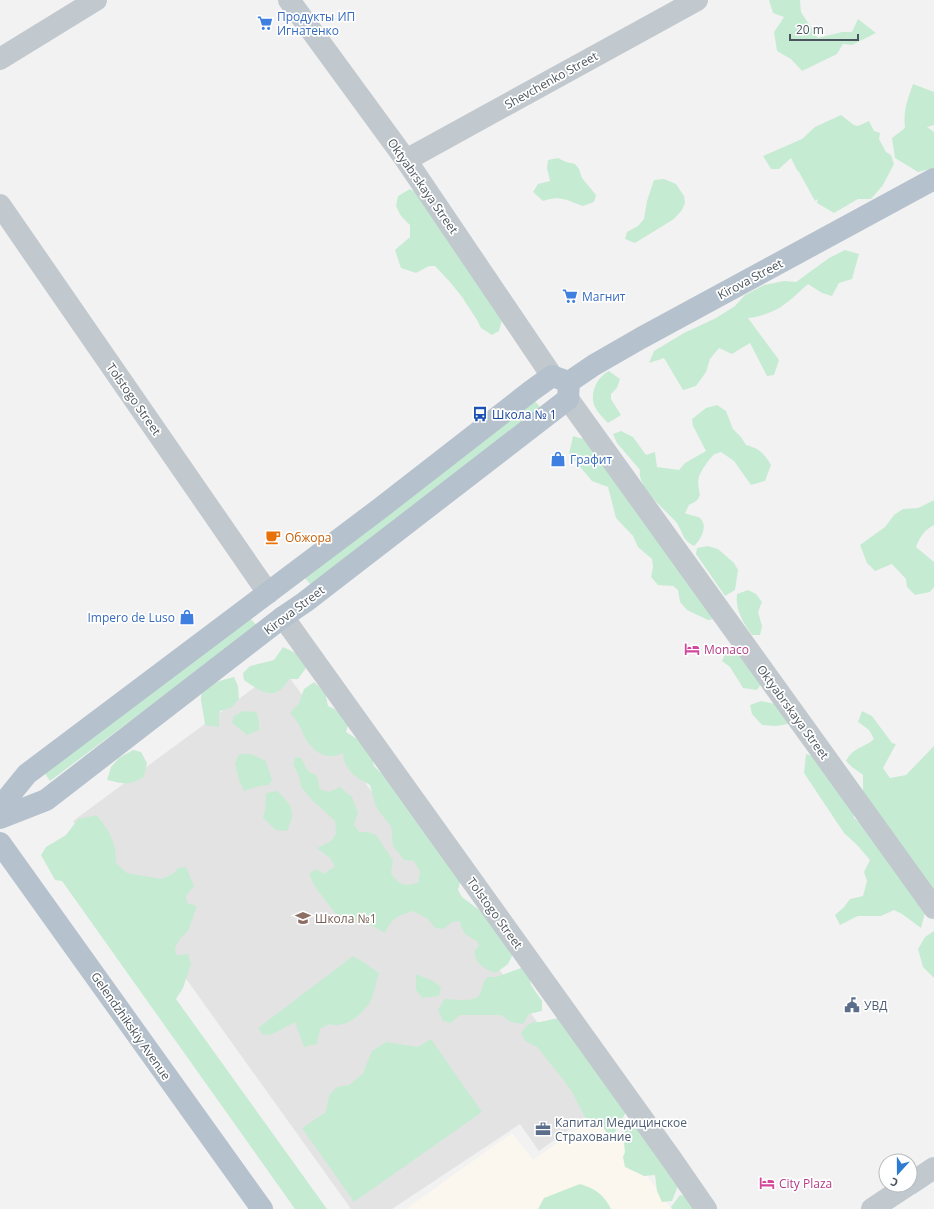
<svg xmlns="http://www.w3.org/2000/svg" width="934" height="1209" font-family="'Open Sans',sans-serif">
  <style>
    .commercial { fill: #fbf7ee }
    .education { fill: #e4e3e3 }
    .green { fill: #c6ebd3 }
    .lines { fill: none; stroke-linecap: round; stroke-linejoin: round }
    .minor { stroke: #c1c9ce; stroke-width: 22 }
    .major { stroke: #b5c2cd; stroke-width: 22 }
    .labels { text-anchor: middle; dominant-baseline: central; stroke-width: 3.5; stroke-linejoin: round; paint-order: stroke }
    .shop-label { font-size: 12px; fill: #366cbe; stroke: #fff; text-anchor: start }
    .street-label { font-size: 12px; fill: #4b555d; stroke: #fff }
    .transit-label { font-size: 12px; fill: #164399; stroke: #fff; text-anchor: start }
    .food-label { font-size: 12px; fill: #c56008; stroke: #fff; text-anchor: start }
    .hotel-label { font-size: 12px; fill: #b23c85; stroke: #fff; text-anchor: start }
    .education-label { font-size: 12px; fill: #785e54; stroke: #fff; text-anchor: start }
    .service-label { font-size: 12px; fill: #4e5e75; stroke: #fff; text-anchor: start }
  </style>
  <rect width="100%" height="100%" fill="#f3f2f2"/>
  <path class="commercial" d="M601 1113 671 1209H406L512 1133 533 1160Z"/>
  <path class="education" d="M282 667 599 1108 539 1151 520 1124 392 1209H351L73 821Z"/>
  <path class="green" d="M769 0H800L801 12 818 38 842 32H852L858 19 876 33 852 45 843 44 837 54 802 71 791 59 777 51 774 32 784 17 773 13Z
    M913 84 934 92V125L927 127 934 132V168L918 172 895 158 892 138 905 128C903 111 907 101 913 84Z
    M841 115 854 125 858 126 869 121 874 131 880 133 879 139 886 152 891 155 894 164 883 185 871 199H858L834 213 817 203 818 199 815 201 799 172 797 170 791 158 779 169H771L763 156 802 139 815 127Z
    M558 158 566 162 575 164 579 169 582 178 596 195 594 202 583 206C565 200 561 195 543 201L533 192 538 184 550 181 547 168 548 160Z
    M664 179 676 184 684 196 685 203 682 210 674 219 635 243 625 239 627 232 638 226 644 219 647 201 654 180Z
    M410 189 428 200 502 320 499 331 492 335 481 328 477 320 462 297 450 282 435 266H429L416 273 401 268 395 250 410 237V225L401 216 396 206 398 196Z
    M845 250 859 254 852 279 839 283 832 296 822 293 808 284C786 304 777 314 748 318L779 360 774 375 767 376 750 343 732 354 719 348 710 359 706 372 696 386 683 390 664 358 649 363 654 351 684 333 716 318 735 306 745 295 764 285 784 281 796 282 829 258Z
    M609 371 620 379 617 388 611 394V399L621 415 608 423C603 418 597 412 594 405 590 392 597 377 609 371Z
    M533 399 540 407 312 586 303 576Z
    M717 405 726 411 733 429 741 437 746 445C759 448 764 453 771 465L765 481 751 485 734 461 721 452C719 453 717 453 715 454 711 456 700 472 699 477 695 491 708 497 689 505L685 513C689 515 697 516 700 518 709 526 700 541 694 546 681 539 684 533 676 522 666 511 636 486 640 470L617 443 613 434 621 431 633 437 646 455 655 452 657 467 679 470 685 463 706 451 693 426 692 419 706 408Z
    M573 436 598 443 720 618 708 620 687 610 680 602 678 590 673 586 658 585 651 577 653 567 652 559 638 547 633 536 616 518 608 487 592 481 569 454Z
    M934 500V525C924 530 920 537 916 547L934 562V587L930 592 915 595 907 587 906 579 892 564 875 571 867 563 860 545 885 527 894 515 903 509 918 508Z
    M708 546 718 549 734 563 738 570 735 590 725 596 696 554 697 548Z
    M748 590 756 594 762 602 758 612 762 626 760 635H752C743 622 735 610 737 594Z
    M250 618 257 626 50 781 44 772Z
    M283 647 300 655 306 668 298 679H289C276 702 262 693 244 680L243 673 250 666 274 660Z
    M731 649 743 656 763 681 757 690 743 688 730 667 722 661 725 654Z
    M234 677 238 686 239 699 231 708 220 711 219 717V727L205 725C205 720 200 700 201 697 203 684 223 680 234 677Z
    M314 682 325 692 328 706 339 711 349 722 346 732 357 739 371 753 374 766 381 773 409 785 461 879 458 890 462 897 482 912 515 950 508 964 496 973C484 969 476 965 474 951L479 946 477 941C466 936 461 932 460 921L452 922 444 929 435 928 428 919 413 911C397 916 392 918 385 933L363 921 351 920 338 917 315 887 309 874 316 869 324 874 335 866 330 858 317 848 331 841 336 834 335 821 312 800 301 787 299 776 293 765 295 757 301 758 308 771 317 776 320 789 329 792 340 787 352 797 358 813 354 824 359 832H368L376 835 393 860 391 873C400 886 402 886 418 883L420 872 414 861 404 860 393 846 391 826 380 813 375 804 370 785C356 778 344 770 343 753 327 761 315 753 306 740 303 735 302 730 299 725 297 721 293 717 290 713L299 703 304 689Z
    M761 701 780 705 788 724 776 726 762 725 752 714 750 705Z
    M243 711 256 712 259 720V730L247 735 232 723 234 716Z
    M862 711 872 716 892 743 896 744 883 768 890 778 906 775 934 746V896L925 913 921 928 902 914 894 910 881 916H858L840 925 835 915 844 907 850 899 863 896 867 881 864 872 870 860 857 845 844 833 804 773 806 754 815 757 853 806 854 818 869 830 863 801V775L852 767 846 761C853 747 864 748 874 739L869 730 858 722Z
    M133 750 141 752 147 763 144 777C128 786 125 784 107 780L111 767 119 758Z
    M239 754H251L266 761 272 780 269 785 259 786 244 791 239 780 235 764Z
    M277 791C292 805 297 811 287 831L276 830 263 818 265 810 266 793Z
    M97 815 109 832 115 847 116 863 127 873 161 879 173 874 178 868 186 867 194 886 186 896 187 903 197 906 188 931 180 939 175 948 176 955 188 954 191 964 183 988 176 999 327 1209H295L62 881 55 880 41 855 46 847 66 835 78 819Z
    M934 931V978L923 967 918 949 925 937Z
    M353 956 365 963 379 973C376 981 375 992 371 1000 364 1013 345 1030 330 1024L320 1029 317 1044 304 1047 295 1022 273 1034 263 1035 258 1028Z
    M521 968 528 970 531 985 542 1001V1011L529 1014 523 1024 511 1022 501 1015H460L451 1023 443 1021 438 1010 444 999C453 999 476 1003 480 994 483 988 482 981 488 977H496Z
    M416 974 433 981 441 987 439 996 422 998 416 990Z
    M558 1018 626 1102 625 1114 611 1139 598 1120 587 1121 572 1092 565 1082 537 1047 525 1041 521 1033 526 1026 533 1022H540Z
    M431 1039 482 1112 354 1202 302 1128 326 1112 329 1095 337 1087 349 1085 363 1073 372 1051 386 1042 418 1047Z
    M630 1122H638L678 1186 672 1201 662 1202 657 1191 655 1175 644 1176 625 1167 623 1157 625 1152 624 1143 625 1131Z
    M580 1184C595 1188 604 1195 611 1209H538L544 1198Z
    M680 1195 690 1197 699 1209H672L671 1207Z"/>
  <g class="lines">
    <path class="minor" d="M289 0 406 160 552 376
      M0 59 96 0
      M406 160 697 0
      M0 205 268 593
      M568 399 934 908
      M283 617 670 1157 706 1209
      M910 1184 934 1168
      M872 1209 908 1185"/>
    <path class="major" d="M569 382 594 365 641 338 934 179
      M0 807 27 774 378 510 531 391 552 376 569 382
      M0 818 46 800 283 617 305 602 568 399 569 382
      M0 843 262 1209"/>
  </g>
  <defs>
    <g id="supermarket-bare" transform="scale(1.2)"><path d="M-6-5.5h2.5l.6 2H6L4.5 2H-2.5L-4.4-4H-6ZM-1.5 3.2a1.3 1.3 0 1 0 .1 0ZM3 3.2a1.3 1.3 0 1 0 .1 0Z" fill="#3f7fe0" stroke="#fff" stroke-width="2.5" paint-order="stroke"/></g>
    <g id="bus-bare" transform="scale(1.2)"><path d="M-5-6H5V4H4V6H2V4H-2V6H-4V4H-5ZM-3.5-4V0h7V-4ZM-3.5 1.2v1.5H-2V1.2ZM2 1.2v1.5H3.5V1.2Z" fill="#1a4fb4" stroke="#fff" stroke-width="2.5" paint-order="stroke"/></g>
    <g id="shop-bare" transform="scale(1.2)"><path d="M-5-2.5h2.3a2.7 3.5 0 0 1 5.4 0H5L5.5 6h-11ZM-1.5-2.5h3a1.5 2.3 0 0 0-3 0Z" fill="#3f7fe0" stroke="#fff" stroke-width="2.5" paint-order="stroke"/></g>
    <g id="cafe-bare" transform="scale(1.2)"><path d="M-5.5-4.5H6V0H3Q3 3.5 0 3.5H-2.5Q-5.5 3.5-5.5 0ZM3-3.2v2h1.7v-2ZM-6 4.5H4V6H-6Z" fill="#e8710a" stroke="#fff" stroke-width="2.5" paint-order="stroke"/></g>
    <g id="hotel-bare" transform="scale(1.2)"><path d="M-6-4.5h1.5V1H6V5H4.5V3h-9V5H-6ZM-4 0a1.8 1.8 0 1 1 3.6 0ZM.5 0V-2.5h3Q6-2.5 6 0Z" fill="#d1479c" stroke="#fff" stroke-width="2.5" paint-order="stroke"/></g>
    <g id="school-bare" transform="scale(1.2)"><path d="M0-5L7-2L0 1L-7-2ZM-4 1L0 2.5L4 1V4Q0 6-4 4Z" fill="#8d6e63" stroke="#fff" stroke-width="2.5" paint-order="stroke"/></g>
    <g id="civic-bare" transform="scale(1.2)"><path d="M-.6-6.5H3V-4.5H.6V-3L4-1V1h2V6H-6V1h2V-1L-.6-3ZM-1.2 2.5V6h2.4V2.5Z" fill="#5c6f8a" stroke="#fff" stroke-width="2.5" paint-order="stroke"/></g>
    <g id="office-bare" transform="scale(1.2)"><path d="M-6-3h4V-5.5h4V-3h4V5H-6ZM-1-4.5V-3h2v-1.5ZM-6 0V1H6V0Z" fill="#5c6f8a" stroke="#fff" stroke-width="2.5" paint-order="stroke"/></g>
  </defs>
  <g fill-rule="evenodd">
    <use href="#supermarket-bare" x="265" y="23"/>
    <use href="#supermarket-bare" x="570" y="296"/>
    <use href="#bus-bare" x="480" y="414"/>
    <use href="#shop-bare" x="558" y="459"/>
    <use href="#cafe-bare" x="273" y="537"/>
    <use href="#shop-bare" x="187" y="617"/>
    <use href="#hotel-bare" x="692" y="649"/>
    <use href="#school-bare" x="303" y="918"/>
    <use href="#civic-bare" x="852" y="1005"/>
    <use href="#office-bare" x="543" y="1129"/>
    <use href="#hotel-bare" x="767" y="1183"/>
  </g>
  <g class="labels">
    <g class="shop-label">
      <text x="277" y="16">Продукты ИП<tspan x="277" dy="14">Игнатенко</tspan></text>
      <text x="582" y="296">Магнит</text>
      <text x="570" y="459">Графит</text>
      <text x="175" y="617" text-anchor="end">Impero de Luso</text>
    </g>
    <g class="street-label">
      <text transform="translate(551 80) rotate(-29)">Shevchenko Street</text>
      <text transform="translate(423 186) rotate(55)">Oktyabrskaya Street</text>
      <text transform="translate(750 279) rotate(-28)">Kirova Street</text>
      <text transform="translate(134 399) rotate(55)">Tolstogo Street</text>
      <text transform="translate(294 610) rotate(-37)">Kirova Street</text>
      <text transform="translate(793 712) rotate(54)">Oktyabrskaya Street</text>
      <text transform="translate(495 913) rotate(54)">Tolstogo Street</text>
      <text transform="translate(131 1026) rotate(55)">Gelendzhikskiy Avenue</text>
    </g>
    <g class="transit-label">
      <text x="492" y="414">Школа № 1</text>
    </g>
    <g class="food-label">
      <text x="285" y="537">Обжора</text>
    </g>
    <g class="hotel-label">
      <text x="704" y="649">Monaco</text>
      <text x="779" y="1183">City Plaza</text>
    </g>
    <g class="education-label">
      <text x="315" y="918">Школа №1</text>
    </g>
    <g class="service-label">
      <text x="864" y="1005">УВД</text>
      <text x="555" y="1122">Капитал Медицинское<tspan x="555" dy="14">Страхование</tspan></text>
    </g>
  </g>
  <g transform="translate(898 1173) rotate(201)"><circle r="19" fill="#ffffff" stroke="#b7bbbe"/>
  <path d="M0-3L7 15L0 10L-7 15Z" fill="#2e7bd1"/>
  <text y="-6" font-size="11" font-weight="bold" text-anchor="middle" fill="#4b555d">С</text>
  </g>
  <path d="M790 34v6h68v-6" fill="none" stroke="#4b555d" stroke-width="2"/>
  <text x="796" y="34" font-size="12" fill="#4b555d" stroke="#ffffff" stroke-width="3" paint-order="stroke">20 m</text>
</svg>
